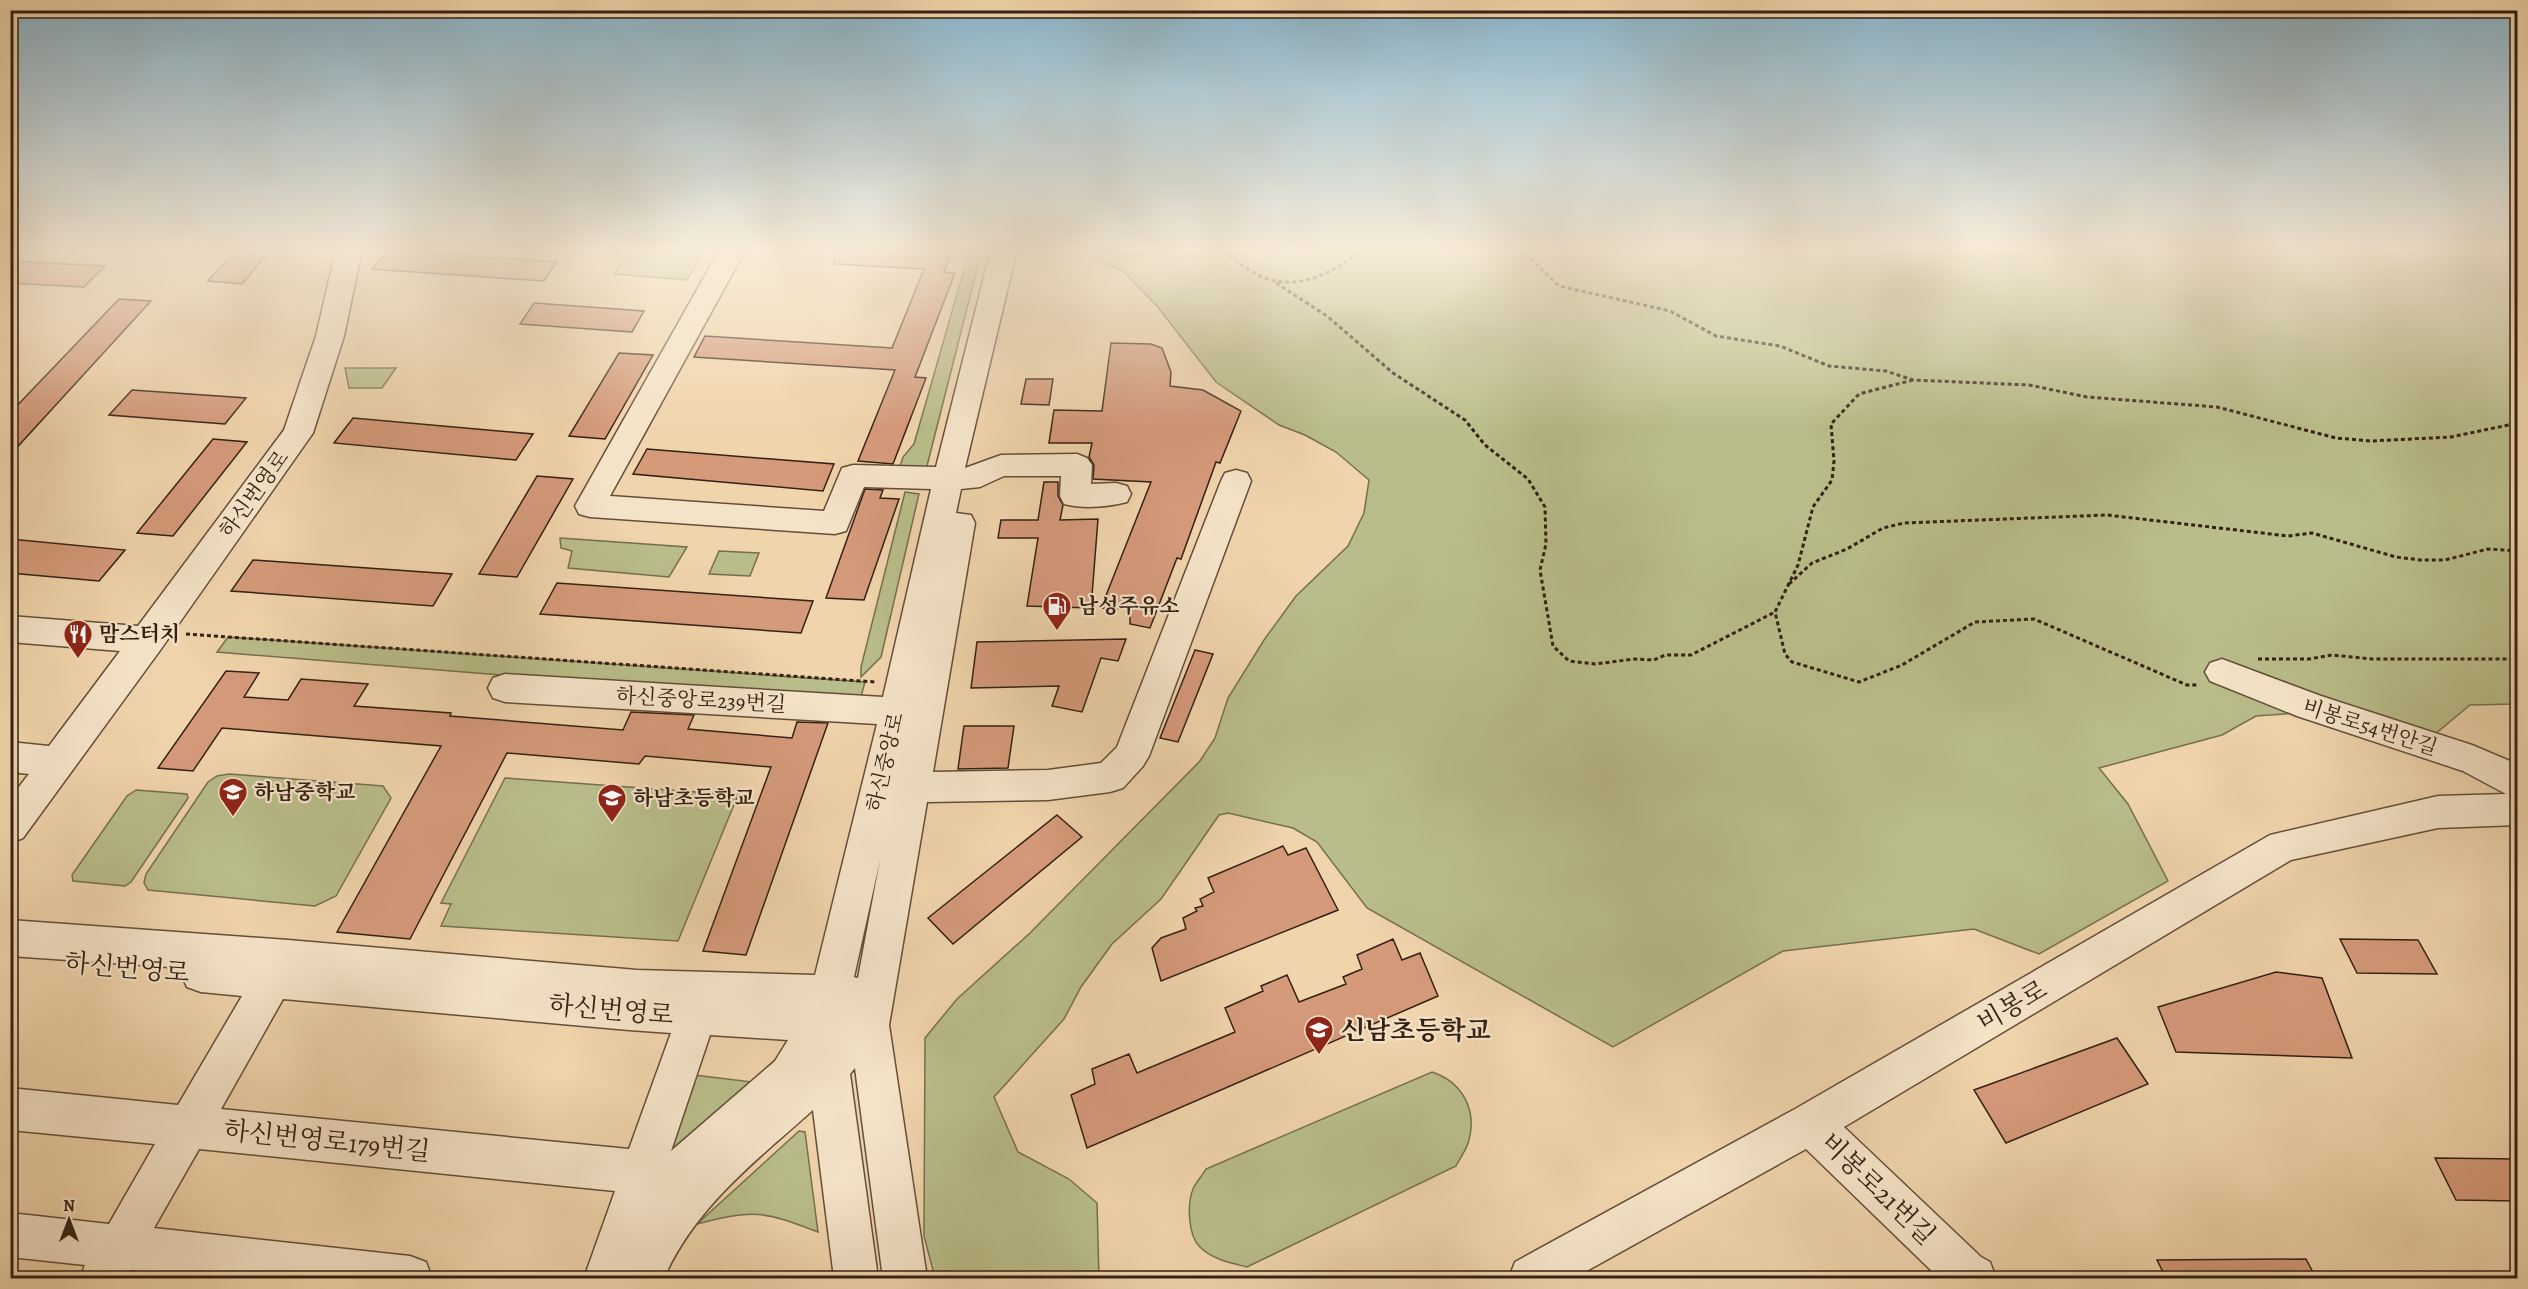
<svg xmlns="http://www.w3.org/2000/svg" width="2528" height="1289" font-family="Alegreya,'Noto Serif KR',serif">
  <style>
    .green { fill: #b9bd89; stroke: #766f4f; stroke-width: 1.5 }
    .building { fill: #d59a7a; stroke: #342115; stroke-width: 1.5 }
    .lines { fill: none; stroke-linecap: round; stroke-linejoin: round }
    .minor-casing { stroke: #634e3a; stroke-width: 3 }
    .path { stroke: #342115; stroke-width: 3; stroke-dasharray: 4 3; stroke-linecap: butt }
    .minor { fill: #f5e3c8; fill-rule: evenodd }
    .labels { text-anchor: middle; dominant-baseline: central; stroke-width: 4.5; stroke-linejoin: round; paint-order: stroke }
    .street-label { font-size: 21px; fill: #342115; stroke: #f5e3c8 }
    .poi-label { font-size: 21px; font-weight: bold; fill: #342115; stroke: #f5e3c8; text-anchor: start }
    .near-street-label { font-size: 26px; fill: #342115; stroke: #f5e3c8 }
    .near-poi-label { font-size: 26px; font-weight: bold; fill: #342115; stroke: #f5e3c8; text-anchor: start }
  </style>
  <rect width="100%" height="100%" fill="#f0d4ab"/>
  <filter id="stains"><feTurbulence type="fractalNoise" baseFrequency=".00333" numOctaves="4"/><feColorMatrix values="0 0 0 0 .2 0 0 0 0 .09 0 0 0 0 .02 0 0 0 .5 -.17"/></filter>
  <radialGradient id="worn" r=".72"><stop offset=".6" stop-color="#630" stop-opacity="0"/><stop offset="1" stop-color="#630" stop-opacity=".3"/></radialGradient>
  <path class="green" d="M630 249H706L687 280 614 274Z
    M970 249H982L926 470 898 472 903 457 914 444Z
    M1072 249H2517V704L2470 705 2434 735 2326 711 2256 716 2222 735 2099 768 2128 804 2168 881 2039 954 1974 929 1783 951 1613 1047 1367 908 1317 842 1293 828 1228 813 1219 815 1161 899 1112 944 1081 987 1064 1019 994 1097 1018 1152 1069 1179 1097 1203 1099 1278H935L924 1236 925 1038 957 999 1030 933 1200 761 1215 738 1228 698 1264 640 1296 596 1348 546 1364 513 1369 480 1336 452 1305 435 1279 425 1216 382 1157 306 1123 271Z
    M345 368H396L382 388H349Z
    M905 492 919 494 881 657 861 677V667Z
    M560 538 687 547 669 577 568 568 572 551 561 548Z
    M719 551 759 553 750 576 709 574Z
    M228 637 865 682 859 704 217 652Z
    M229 774 383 786 391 798 336 896 315 906 148 890 144 883 146 874 208 782 217 776Z
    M505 778 738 795 678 941 441 926 451 904 441 903Z
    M136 790 187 794 188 798 131 882 125 886 73 881 72 875 127 796Z
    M1432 1072C1462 1082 1477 1109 1469 1140 1467 1149 1460 1158 1456 1166L1247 1267C1231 1263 1213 1260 1200 1247 1188 1236 1187 1204 1193 1189 1196 1182 1202 1176 1206 1169Z
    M694 1075 760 1083 663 1168Z
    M799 1131 805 1132 818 1232C763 1211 754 1209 697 1224Z"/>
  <path class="building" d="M237 249H271L242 284 208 281Z
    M834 249H953L944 272 955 273 915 377 926 378 893 464 858 461 895 370 694 357 705 336 892 348 924 269 834 264Z
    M388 250 557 262 544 281 372 269Z
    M10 261 105 266 84 287 10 283Z
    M119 299 151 301 10 455V413Z
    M534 303 644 311 632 332 520 324Z
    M1111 343 1151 344 1162 348 1171 372 1170 386 1203 390 1241 411 1220 463 1216 462 1181 559 1177 558 1150 628 1130 624V609L1101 608 1151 482 1093 479 1094 465 1089 457 1092 443H1049L1054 410 1102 411Z
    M619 353 653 355 605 439 569 436Z
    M1026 379H1053L1049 405 1021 404Z
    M132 390 246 398 225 424 109 415Z
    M353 418 533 434 516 460 334 443Z
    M213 439 247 442 173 536 137 533Z
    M647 449 834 464 823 491 633 474Z
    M537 476 573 479 517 577 479 574Z
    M1044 482H1058V496L1063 505 1060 520 1098 519 1091 608 1027 606 1038 538H998L1001 520H1038Z
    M865 489 883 490 880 498 899 499 864 600 826 598Z
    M10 539 125 550 99 581 10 573Z
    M253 560 452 574 433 606 231 591Z
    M557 583 813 601 801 633 540 614Z
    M1126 639 1118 661 1101 658 1082 712 1052 706 1059 686 971 688 977 642Z
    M1195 650 1213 654 1178 742 1160 738Z
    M226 671 259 673 244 697 288 700 301 679 368 684 354 706 451 713 450 716 623 730 631 712 694 715 688 729 792 738 797 722 828 723 746 955 703 951 771 767 645 756 639 764 507 753 410 939 337 932 441 746 222 728 193 771 158 768Z
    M964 726H1014L1008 768 958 769Z
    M1057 815 1082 837 953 944 928 918Z
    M1283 846 1288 855 1306 848 1338 910 1161 981 1152 948 1161 938 1186 929 1183 918 1197 911 1195 908 1203 906 1200 899 1214 892 1208 878Z
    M1393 939 1402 960 1420 953 1438 996 1087 1148 1071 1095 1095 1084 1092 1069 1129 1054 1137 1073 1235 1032 1225 1008 1263 991 1261 986 1287 975 1299 1002 1346 984 1343 977 1362 969 1357 955Z
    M2340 939 2418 940 2437 974 2357 973Z
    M2276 972 2322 978 2352 1058 2176 1052 2158 1007Z
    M2117 1038 2148 1084 2006 1143 1974 1090Z
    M2435 1158 2517 1159V1201L2456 1200Z
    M2306 1259 2316 1278H2166L2157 1260Z"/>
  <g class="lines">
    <g class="minor-casing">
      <path id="minor" d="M341 249H367L360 259 344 336 313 433 161 649 23 838 10 843V798L29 774 10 772V742L49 746 120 651 10 642V616L138 626 284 430 316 336 334 258Z
        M720 249H746L610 496 824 511 842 468 853 465 936 467 991 249H1017L965 468 1001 455 1077 454 1087 458 1092 465 1091 484 1116 483 1127 486 1131 494 1127 502C1108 507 1083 509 1064 504L1060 496 1061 476H1004L980 487 961 489 956 513 971 515 975 523 933 772 1048 770 1101 763 1117 747 1221 481 1225 473 1236 470 1247 473 1251 481 1149 756 1143 766 1123 788 1110 792 1048 800 927 802 889 1025 927 1278H883L855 1068 850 1074 878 1278H834L813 1110C757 1160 695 1207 664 1278H584L615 1191 199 1149 154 1228 410 1256 426 1262 432 1278H208L131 1270 126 1278H80L85 1265 10 1257V1213L109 1224 155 1144 10 1130V1088L178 1105 242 996 201 992 187 987 181 974 184 968 10 956V920L288 940 637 970 815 975 877 724 505 702 493 698 488 688 493 678 505 674 883 697 931 489 864 487 846 531 835 534 590 517 579 514 575 506ZM880 860 858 978 854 977ZM283 999 629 1030 671 1033 629 1149 221 1109ZM710 1035 788 1040 775 1061 671 1151Z
        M2222 659 2321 696 2472 745 2517 764 2518 825 2438 828 2291 860 1844 1127 1981 1257 1990 1262 1996 1278H1939L1806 1149 1574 1278H1509L1515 1262 1795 1109 2270 835 2438 796 2506 794 2463 771 2297 716 2210 681 2205 672 2210 663Z"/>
    </g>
    <path class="path" d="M1090 249 1136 255 1181 249
      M1217 249C1230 255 1240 264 1252 272 1292 295 1331 275 1363 249
      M1520 249 1559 286 1670 311 1716 336 1780 346 1829 366 1886 371 1913 380 2029 385 2087 397 2217 407 2336 438 2371 441 2451 437 2518 423
      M1276 283 1327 316 1393 373 1465 420 1485 445 1528 479 1545 507 1546 544 1540 570 1553 646 1569 661 1595 664 1634 659 1654 660 1665 655H1691L1775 612
      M1913 380 1859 394 1831 424 1834 461 1832 480 1813 507 1798 565 1775 612 1785 654 1792 662 1859 682 1902 665 1975 622 2034 619 2187 685H2198
      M1789 584 1812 563 1847 549 1883 528 1904 523 2107 515 2288 536 2312 533 2396 557 2420 560H2445L2488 549 2518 551
      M186 634 876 682
      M2258 659H2309L2332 655 2372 659H2518"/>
    <use href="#minor" class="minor"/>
  </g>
  <linearGradient id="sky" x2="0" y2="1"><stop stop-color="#89b6ce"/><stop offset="0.58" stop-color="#f8ecd9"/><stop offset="1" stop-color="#f8ecd9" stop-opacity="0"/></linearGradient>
  <rect width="2528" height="429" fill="url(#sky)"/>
  <defs>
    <g id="fuel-pin" transform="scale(1.5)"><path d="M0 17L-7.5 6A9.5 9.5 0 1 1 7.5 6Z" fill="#8f2418" stroke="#f5e3c8"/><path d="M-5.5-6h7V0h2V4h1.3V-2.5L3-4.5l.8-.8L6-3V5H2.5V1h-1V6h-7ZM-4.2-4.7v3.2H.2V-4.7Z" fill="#fff"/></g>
    <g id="restaurant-pin" transform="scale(1.5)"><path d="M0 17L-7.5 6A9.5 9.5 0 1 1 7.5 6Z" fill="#8f2418" stroke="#f5e3c8"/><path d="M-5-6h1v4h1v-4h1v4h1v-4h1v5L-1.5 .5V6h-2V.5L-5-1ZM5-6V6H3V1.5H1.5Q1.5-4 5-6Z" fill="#fff"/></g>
    <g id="school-pin" transform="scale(1.5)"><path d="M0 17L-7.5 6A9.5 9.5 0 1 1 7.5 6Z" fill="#8f2418" stroke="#f5e3c8"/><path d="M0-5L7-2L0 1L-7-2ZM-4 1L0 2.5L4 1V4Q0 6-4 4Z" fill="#fff"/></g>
  </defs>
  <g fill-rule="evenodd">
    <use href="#fuel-pin" x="1057" y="606"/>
    <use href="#restaurant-pin" x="78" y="634"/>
    <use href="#school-pin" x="233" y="792"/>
    <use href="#school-pin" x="612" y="798"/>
    <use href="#school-pin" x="1319" y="1030"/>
  </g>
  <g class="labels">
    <g class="street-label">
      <text transform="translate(254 494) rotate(-54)">하신번영로</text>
      <text transform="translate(701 700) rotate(3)">하신중앙로239번길</text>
      <text transform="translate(2370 727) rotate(18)">비봉로54번안길</text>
      <text transform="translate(885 762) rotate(-77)">하신중앙로</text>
    </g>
    <g class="poi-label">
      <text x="1078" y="606">남성주유소</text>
      <text x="99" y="634">맘스터치</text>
      <text x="254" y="792">하남중학교</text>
      <text x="633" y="798">하남초등학교</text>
    </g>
    <g class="near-street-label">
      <text transform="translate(127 968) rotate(5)">하신번영로</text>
      <text transform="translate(2012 1006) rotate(-30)">비봉로</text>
      <text transform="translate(611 1010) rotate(5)">하신번영로</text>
      <text transform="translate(327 1141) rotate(6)">하신번영로179번길</text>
      <text transform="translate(1878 1189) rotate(44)">비봉로21번길</text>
    </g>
    <g class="near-poi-label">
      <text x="1340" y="1030">신남초등학교</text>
    </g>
  </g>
  <rect width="2528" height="1289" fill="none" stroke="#f0d4ab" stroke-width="36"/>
  <rect x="12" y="12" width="2504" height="1265" fill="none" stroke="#342115" stroke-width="3"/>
  <rect x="18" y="18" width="2492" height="1253" fill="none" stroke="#342115" stroke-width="1.5"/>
  <g transform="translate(69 1220)" stroke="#f5e3c8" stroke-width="4.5" paint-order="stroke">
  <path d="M0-4.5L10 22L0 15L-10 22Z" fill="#342115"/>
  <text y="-9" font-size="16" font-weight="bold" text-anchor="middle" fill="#342115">N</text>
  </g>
  <rect width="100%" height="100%" filter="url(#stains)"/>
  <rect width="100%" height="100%" fill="url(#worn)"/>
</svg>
